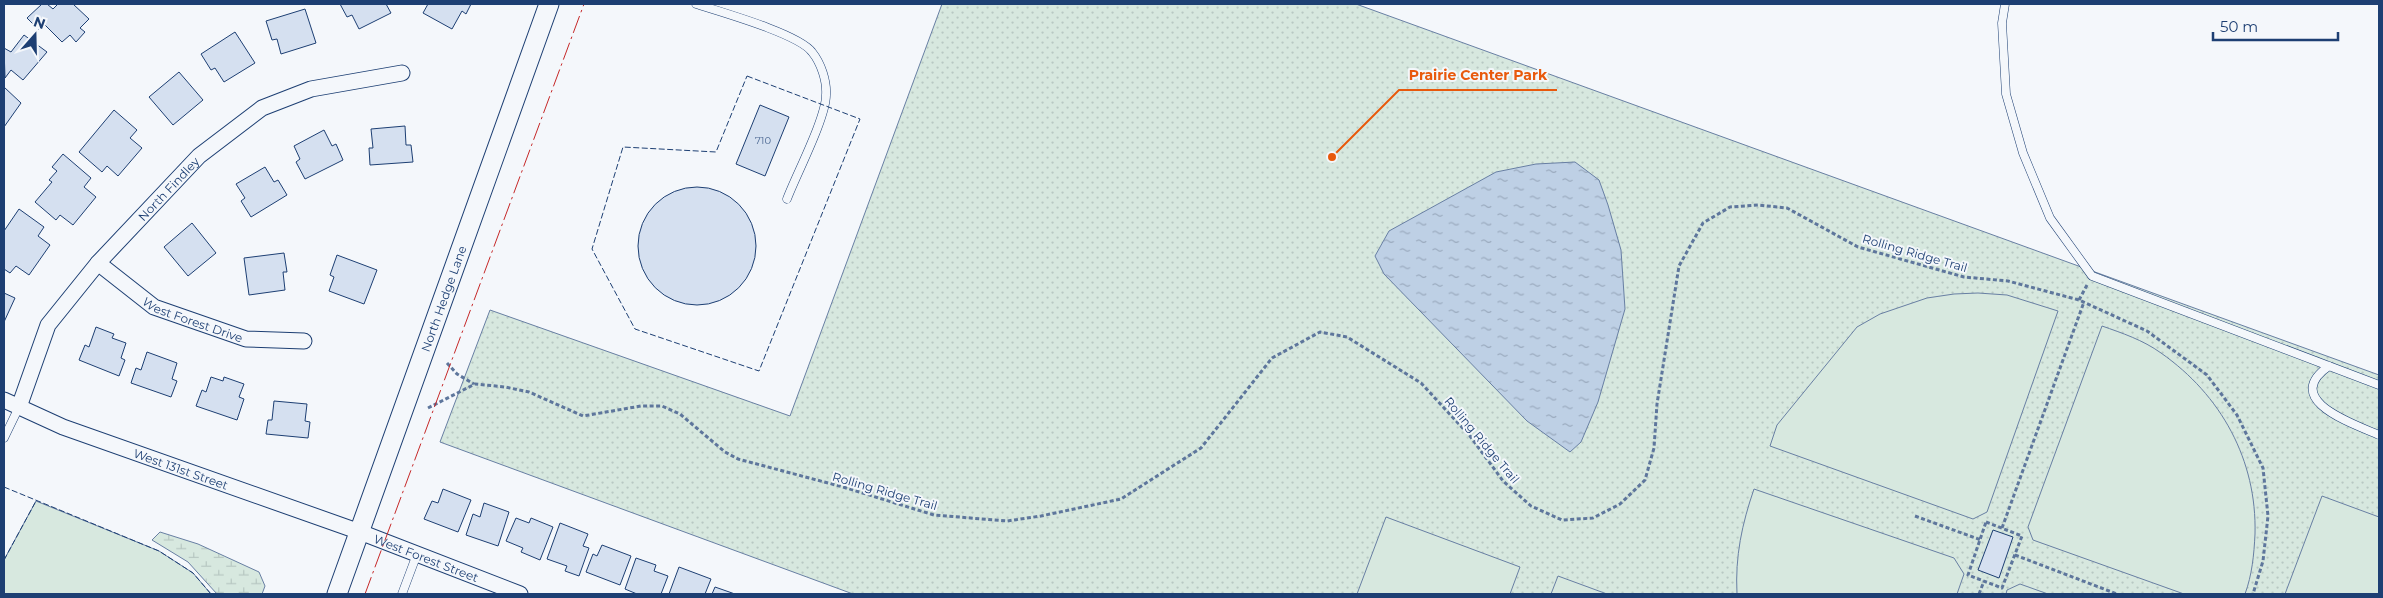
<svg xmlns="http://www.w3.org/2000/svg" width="2383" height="598" font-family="Montserrat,sans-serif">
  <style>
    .wetland { fill: url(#wetland-marsh); stroke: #687fa3 }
    .park { fill: url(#park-dots); stroke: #687fa3 }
    .pitch { fill: #d7e8df; stroke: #687fa3 }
    .water { fill: url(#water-ripples); stroke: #687fa3 }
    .building { fill: #d5e0f0; stroke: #1d3f73 }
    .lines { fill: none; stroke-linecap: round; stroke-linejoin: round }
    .service-casing { stroke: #1d3f73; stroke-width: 9 }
    .minor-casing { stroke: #1d3f73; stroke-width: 17 }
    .tertiary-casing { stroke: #1d3f73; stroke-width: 21 }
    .path { stroke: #5e769c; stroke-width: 3; stroke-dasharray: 4 2.5; stroke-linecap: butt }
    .service { stroke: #f4f7fb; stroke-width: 8 }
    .minor { stroke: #f4f7fb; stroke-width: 15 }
    .tertiary { stroke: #f4f7fb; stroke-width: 19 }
    .fence { stroke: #1d3f73; stroke-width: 1; stroke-dasharray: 6 2.5; stroke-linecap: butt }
    .power { stroke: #c62828; stroke-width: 1; stroke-dasharray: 18 4 2.5 4; stroke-linecap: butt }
    .labels { text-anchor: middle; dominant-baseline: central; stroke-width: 4; stroke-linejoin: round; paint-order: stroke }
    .number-label { font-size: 10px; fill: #4b6792 }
    .street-label { font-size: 12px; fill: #1d3f73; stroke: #f4f7fb }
    .leader { fill: none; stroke: #e8590c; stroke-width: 2 }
    .callout-dot { fill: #e8590c; stroke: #f4f7fb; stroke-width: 2 }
    .callout-label { font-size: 14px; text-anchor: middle; font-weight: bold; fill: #e8590c; stroke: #f4f7fb; stroke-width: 4; stroke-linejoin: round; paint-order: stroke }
  </style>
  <defs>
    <pattern id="wetland-marsh" width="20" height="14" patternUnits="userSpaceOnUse" patternTransform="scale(1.25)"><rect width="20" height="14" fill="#d7e8df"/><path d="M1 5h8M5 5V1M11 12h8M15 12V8" fill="none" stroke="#b8c8c3"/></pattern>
    <pattern id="park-dots" width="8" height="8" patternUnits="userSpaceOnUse" patternTransform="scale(1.25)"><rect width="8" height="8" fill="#d7e8df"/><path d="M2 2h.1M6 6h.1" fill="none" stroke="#b8c8c3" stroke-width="1.8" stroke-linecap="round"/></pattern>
    <pattern id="water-ripples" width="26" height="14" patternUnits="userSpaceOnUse" patternTransform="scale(1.25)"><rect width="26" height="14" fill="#bed0e5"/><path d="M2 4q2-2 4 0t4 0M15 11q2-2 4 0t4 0" fill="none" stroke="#9aaabe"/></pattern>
  </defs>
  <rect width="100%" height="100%" fill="#f4f7fb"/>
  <path class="wetland" d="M160 532 198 544 259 572 265 586 262 594H217L188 562 152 540Z"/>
  <path class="park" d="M942 4H1356L2379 375V594H853L440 442 490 310 790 416Z"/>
  <path class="pitch" d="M1978 293 2007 295 2058 311 1987 512 1973 519 1770 446 1777 425 1857 327 1880 314 1927 298 1954 294Z
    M2102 326C2122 333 2143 340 2161 353 2221 395 2257 460 2255 534 2254 555 2252 575 2245 594H2184L2033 540 2028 527Z
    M1754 489 1954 558 1964 574 1957 594H1737C1735 556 1742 524 1754 489Z
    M2322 496 2379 517V594H2285Z
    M36 501 159 551 193 573 211 594H4V560Z
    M1386 517 1520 567 1510 594H1357Z
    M1558 576 1607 594H1551Z
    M2020 584 2048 594H2006L2007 590Z"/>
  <path class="water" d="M1575 162 1599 180 1608 205 1621 250 1625 309 1598 402 1581 442 1570 452 1527 421 1384 274 1375 256 1389 231 1496 172 1536 164Z"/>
  <path class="building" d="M42 4H47L53 9 58 4H73L89 19 80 28 85 32 76 42 70 35 62 42 44 24 39 30 27 18Z
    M340 4H386L391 13 359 29 352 15 347 17Z
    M428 4H471L466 14 462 11 452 29 423 13Z
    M305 9 316 43 281 54 277 39 272 40 266 21Z
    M235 32 255 63 224 82 215 68 211 70 201 54Z
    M24 35 47 52 23 80 11 70 5 78 4 48 11 52Z
    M179 72 203 100 173 125 149 97Z
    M4 87 21 103 4 127Z
    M760 105 789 117 765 176 736 164Z
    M114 110 137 130 130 138 142 148 118 176 107 166 102 172 79 152Z
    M405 126 406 145H411L413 162 370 165 369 148H373L371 129Z
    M324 130 332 146 336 144 343 160 305 179 296 162 300 159 294 146Z
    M63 154 91 178 84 187 96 197 73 225 60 215 56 220 35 202 52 182 49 180 57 171 52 167Z
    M265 167 274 182 278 180 287 195 251 217 241 201 245 198 236 184Z
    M638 246a59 59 0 1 1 118 0a59 59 0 1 1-118 0Z
    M19 209 44 227 38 236 50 245 29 275 16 266 10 273 4 269V231Z
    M192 223 216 253 188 276 164 247Z
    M284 253 287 272H283L285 290 249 295 244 258Z
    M337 255 377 270 364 304 329 291 334 277 330 275Z
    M4 293 15 298 4 322Z
    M96 327 114 334 112 338 126 343 121 358 125 360 119 376 79 360 85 345 89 347Z
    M147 352 177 363 172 379 177 381 171 397 131 383 136 368 141 370Z
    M211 377 223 381 224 377 244 384 239 397 244 399 237 420 196 406 202 390 206 392Z
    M274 401 307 404 305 421 310 422 308 438 266 434 268 420H272Z
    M443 489 471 500 458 532 424 519 432 501 438 503Z
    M484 503 509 512 498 546 466 535 473 514 480 517Z
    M516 518 529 523 531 518 553 527 540 560 521 552 523 548 506 541Z
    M560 523 588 534 583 546 589 548 579 576 565 571 567 566 547 559Z
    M1993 530 2013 537 1999 578 1978 570Z
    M602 545 631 556 620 585 586 572 593 554 597 556Z
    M636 558 656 565 654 571 668 576 661 594H637L625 589Z
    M679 567 711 579 705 594H669Z
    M715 587 735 594H712Z"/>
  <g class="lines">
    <g class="service-casing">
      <path id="service" d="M696 4C721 12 799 34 812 52 821 63 827 81 826 95 826 118 796 175 787 199
        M2005 4 2002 23 2006 94 2023 153 2050 218 2092 276 2379 385
        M2329 366C2280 400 2354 424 2379 435
        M4 438 19 407
        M402 594 417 554"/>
    </g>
    <g class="minor-casing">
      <g id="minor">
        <path id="s1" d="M98 263 154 307 246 339 304 341"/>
        <path id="s2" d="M4 400 63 427 360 532 520 594"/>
        <path id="s3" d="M19 407 48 325 98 263 199 156 262 108 311 89 402 73"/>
      </g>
    </g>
    <g class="tertiary-casing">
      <g id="tertiary">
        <path id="s4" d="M337 594 549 4"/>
      </g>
    </g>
    <path class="path" d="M2079 300 2087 285
      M447 363 457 374 474 384
      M428 408 475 384 505 387 529 392 583 416 641 406H662L680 414 725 452 738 459 843 487 934 515 1007 521 1041 516 1121 499 1201 448 1272 358 1320 332 1347 337 1421 383 1470 436 1503 481 1531 506 1562 520 1593 518 1620 504 1645 480 1654 448 1657 404 1679 266 1703 223 1730 207 1758 205 1787 208 1858 247 1964 277 2008 281 2079 300 2147 331 2207 375 2237 415 2263 468 2268 516 2263 561 2253 594
      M1915 516 1981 540
      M1986 522 2022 536 2002 588 1968 575Z
      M2002 528 2084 302
      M2015 555 2117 594
      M1979 594 1984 581
      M2181 594V593"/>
    <use href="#service" class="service"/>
    <use href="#minor" class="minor"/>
    <use href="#tertiary" class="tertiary"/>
    <path class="fence" d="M747 76 860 119 759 371 635 329 592 249 623 147 716 152Z
      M4 487 159 551 193 573 211 594
      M4 560 36 501"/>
    <path class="power" d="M365 594 584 4"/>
  </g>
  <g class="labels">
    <g class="number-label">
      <text x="763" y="140">710</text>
    </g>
    <g class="street-label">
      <text stroke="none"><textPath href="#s3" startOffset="269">North Findley</textPath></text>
      <text transform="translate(1915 253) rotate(16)">Rolling Ridge Trail</text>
      <text stroke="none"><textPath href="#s4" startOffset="314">North Hedge Lane</textPath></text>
      <text stroke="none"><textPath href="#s1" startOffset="112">West Forest Drive</textPath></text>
      <text transform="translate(1482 440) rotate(50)">Rolling Ridge Trail</text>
      <text stroke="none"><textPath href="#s2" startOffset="190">West 131st Street</textPath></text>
      <text transform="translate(885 491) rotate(16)">Rolling Ridge Trail</text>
      <text stroke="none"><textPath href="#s2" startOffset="451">West Forest Street</textPath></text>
    </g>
  </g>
  <path class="leader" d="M1332 157L1399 90H1557"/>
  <circle class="callout-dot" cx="1332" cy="157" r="5"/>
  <g class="callout-label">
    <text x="1478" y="80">Prairie Center Park</text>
  </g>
  <rect width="2383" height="598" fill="none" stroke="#1d3f73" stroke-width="10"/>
  <g transform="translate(35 35) rotate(20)" stroke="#f4f7fb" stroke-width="4" paint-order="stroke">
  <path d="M0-4L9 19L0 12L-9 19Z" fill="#1d3f73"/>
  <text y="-8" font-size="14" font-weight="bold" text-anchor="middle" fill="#1d3f73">N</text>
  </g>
  <path d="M2213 32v8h125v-8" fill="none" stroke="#1d3f73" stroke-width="2.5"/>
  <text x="2220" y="32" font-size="15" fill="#1d3f73" stroke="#f4f7fb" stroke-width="4" paint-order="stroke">50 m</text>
</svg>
